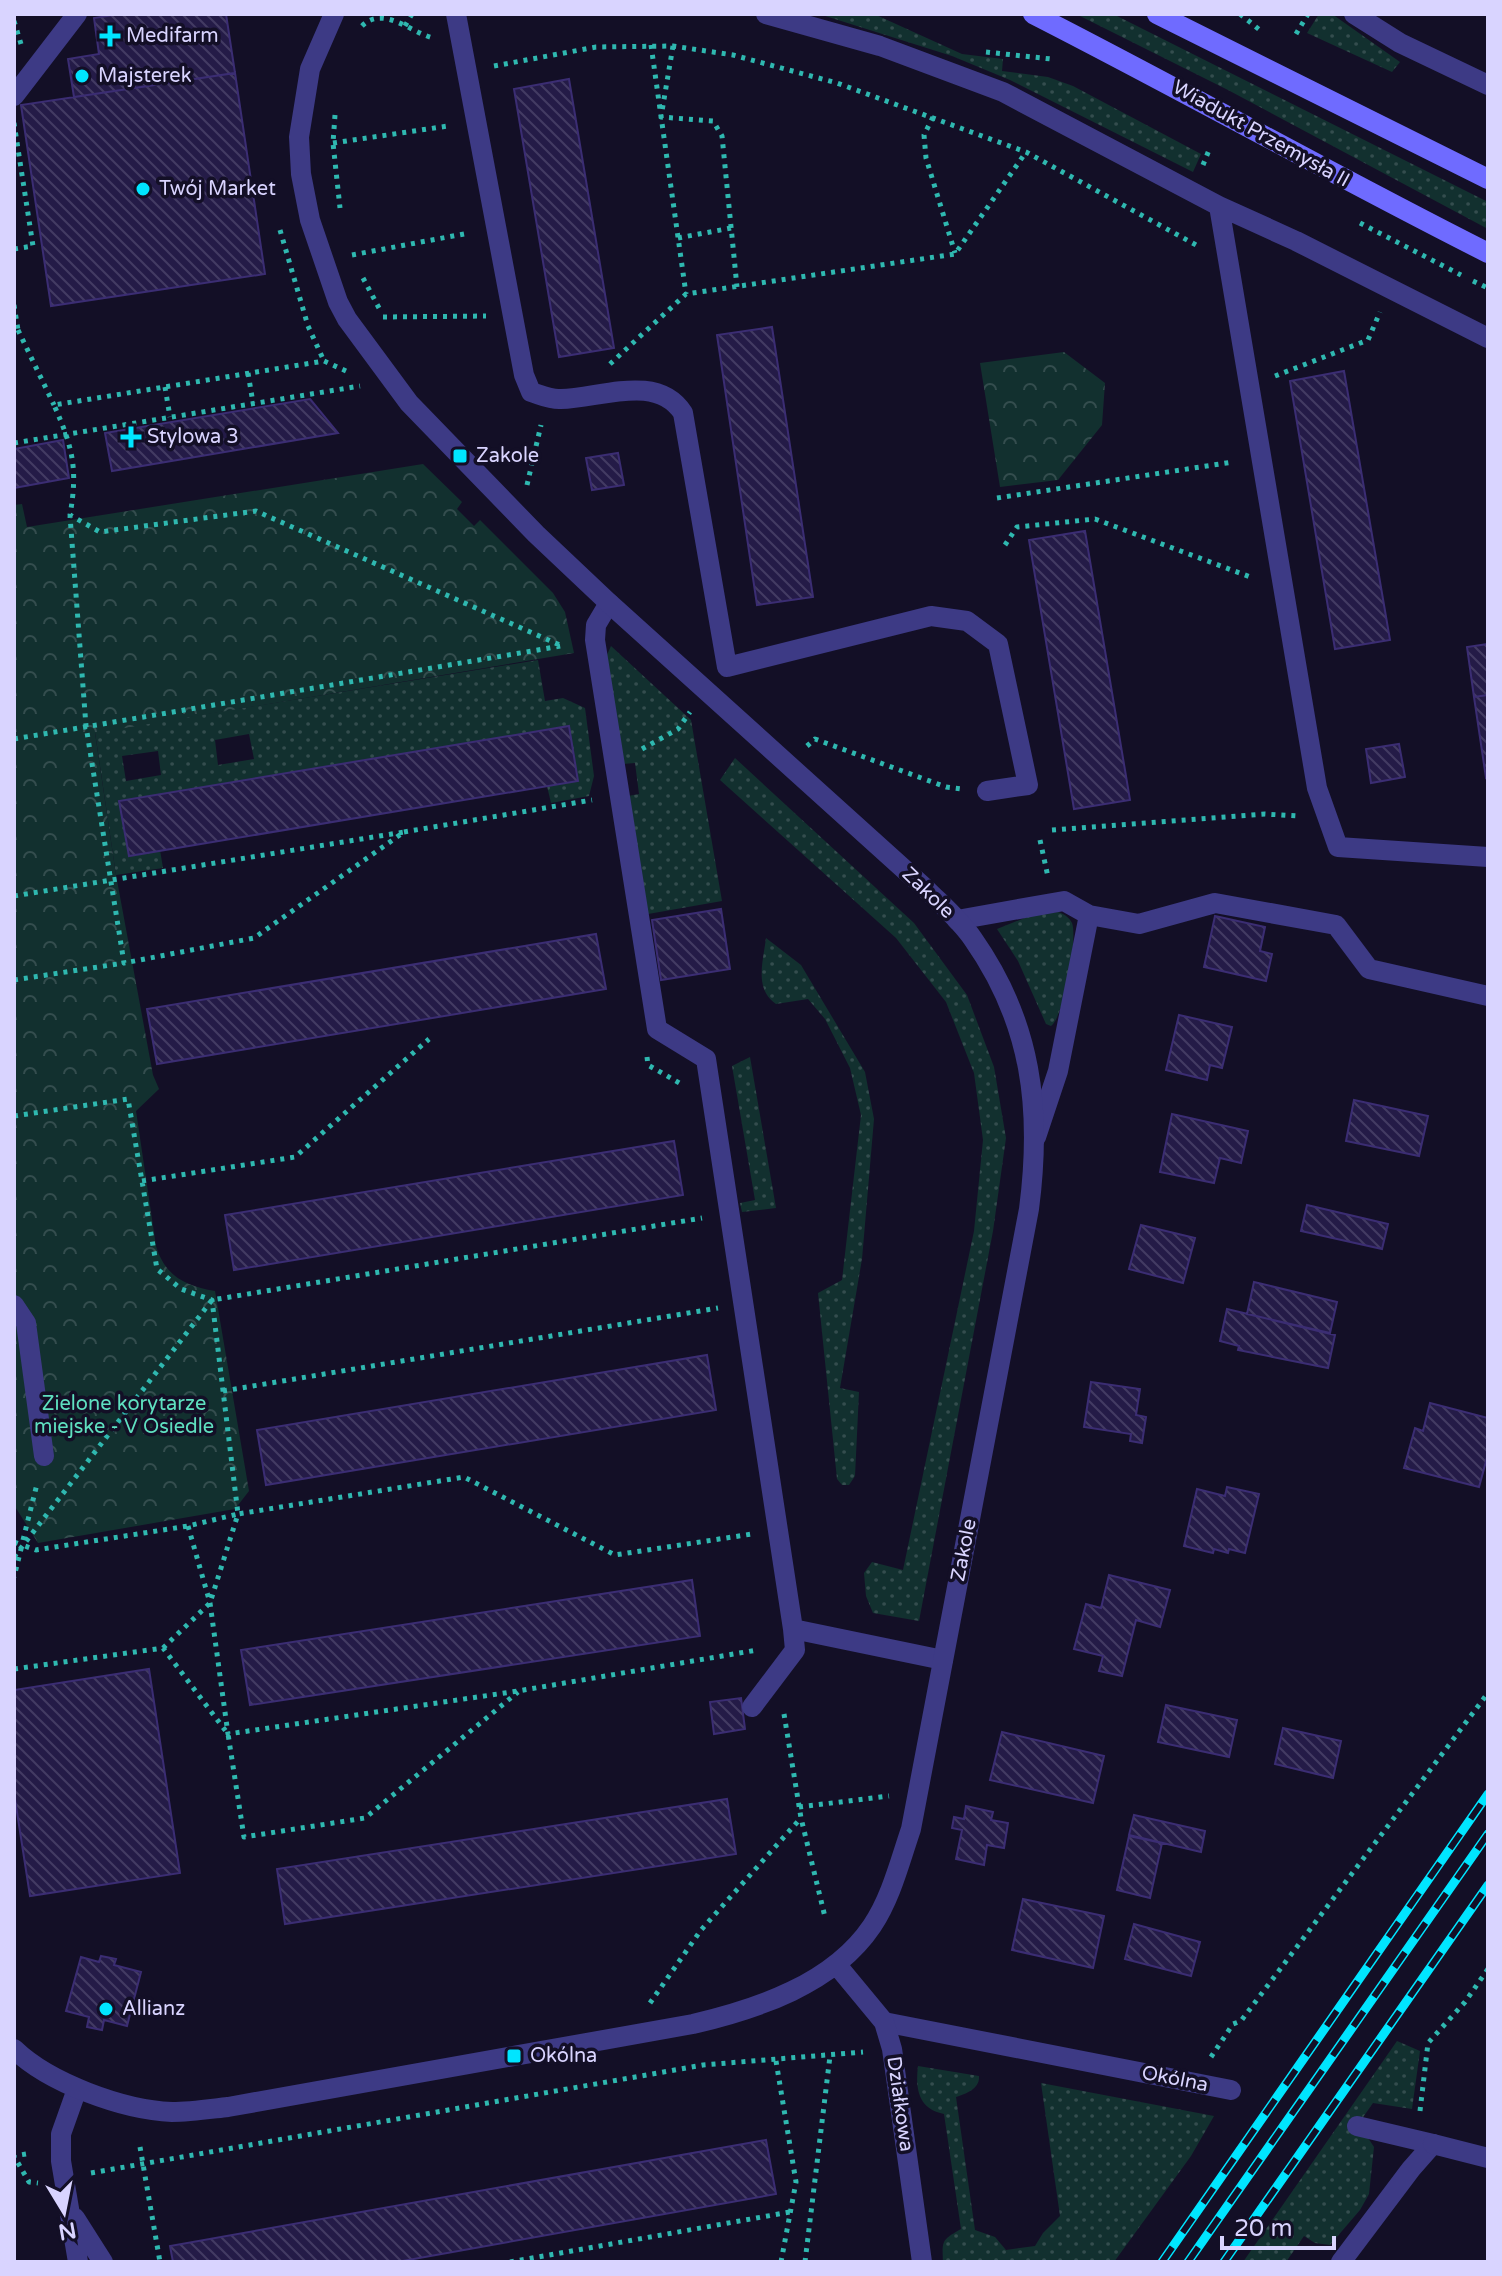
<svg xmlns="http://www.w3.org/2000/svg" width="1502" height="2276" font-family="'Varela Round',sans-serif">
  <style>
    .grass { fill: url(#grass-dots); fill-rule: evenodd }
    .park { fill: url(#park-crowns) }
    .building { fill: url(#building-back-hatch); stroke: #3b2d73; stroke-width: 2 }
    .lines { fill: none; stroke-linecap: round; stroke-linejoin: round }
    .path { stroke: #2fb8b0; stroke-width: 5; stroke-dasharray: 4 6; stroke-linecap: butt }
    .lane { stroke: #3d3a85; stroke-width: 20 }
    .street { stroke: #3d3a85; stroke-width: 20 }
    .secondary { stroke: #6f6bff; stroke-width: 20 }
    .rail-casing { stroke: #00e5ff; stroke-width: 9 }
    .rail { stroke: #130f26; stroke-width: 6; stroke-dasharray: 18; stroke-linecap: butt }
    .poi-dot { fill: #00e5ff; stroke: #130f26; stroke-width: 3 }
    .labels { text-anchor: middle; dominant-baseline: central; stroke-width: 7; stroke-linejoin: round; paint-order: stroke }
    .poi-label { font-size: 20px; fill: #d9d4ff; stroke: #130f26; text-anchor: start }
    .street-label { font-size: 20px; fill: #d9d4ff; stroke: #130f26 }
    .park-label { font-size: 20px; fill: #5fe0c0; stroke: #130f26 }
  </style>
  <defs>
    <pattern id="grass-dots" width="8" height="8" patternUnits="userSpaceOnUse" patternTransform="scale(2)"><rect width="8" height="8" fill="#12302f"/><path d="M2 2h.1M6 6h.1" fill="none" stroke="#344d4e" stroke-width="1.8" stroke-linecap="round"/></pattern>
    <pattern id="park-crowns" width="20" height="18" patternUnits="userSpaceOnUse" patternTransform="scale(2)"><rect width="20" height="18" fill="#12302f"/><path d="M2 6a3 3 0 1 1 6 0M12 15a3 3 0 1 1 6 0" fill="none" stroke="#344d4e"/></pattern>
    <pattern id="building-back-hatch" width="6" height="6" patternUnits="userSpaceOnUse" patternTransform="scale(2)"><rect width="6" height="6" fill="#241b47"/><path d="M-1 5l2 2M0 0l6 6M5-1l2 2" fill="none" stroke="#433b63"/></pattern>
  </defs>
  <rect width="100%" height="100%" fill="#130f26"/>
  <path class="grass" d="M819 14H874L962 54 1003 59 1002 71 1048 77 1073 86 1201 154 1193 172 1010 80 952 56Z
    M1076 14H1113L1488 202V229L1228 90Z
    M1319 14H1332L1400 62 1392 72 1307 33Z
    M611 646 691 720 722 901 648 914 628 796 639 794 635 763 623 764 606 657Z
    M538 660 545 701 563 698 585 708 594 776 589 796 551 803 547 786 578 780 569 726 120 802 129 856 160 850 163 868 116 875 95 732ZM249 734 254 759 218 765 215 740ZM158 751 161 775 126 781 122 756Z
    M735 758 914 923 967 995 994 1067 1006 1138 993 1231 919 1621 873 1613 866 1596 864 1573 872 1562 903 1570 974 1231 983 1140 974 1073 946 1002 896 938 720 780Z
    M1058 912C1064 914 1069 917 1072 923 1078 938 1064 1017 1051 1026L1046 1024 1018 961 997 929 1032 915Z
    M766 938 801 965 865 1072 874 1119 862 1259 840 1388 859 1392 855 1476 849 1485H842L837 1479 818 1293 842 1280 861 1115 850 1068 825 1019 808 999 776 1004C754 989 763 962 766 938Z
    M750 1057 776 1208 742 1212 740 1203 755 1200 732 1066Z
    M1397 2041 1420 2051 1412 2109 1373 2103 1354 2130 1368 2138 1374 2147 1369 2194 1360 2210 1330 2245 1315 2243 1304 2236 1286 2262H1243Z
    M918 2066 979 2076C980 2089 966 2094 956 2097L975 2230 995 2237 1006 2250 1035 2246 1043 2233 1060 2216 1041 2083 1214 2116 1191 2156 1114 2262H943C942 2240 942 2240 961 2229L944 2114C919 2109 915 2090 918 2066Z"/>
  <path class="park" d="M1064 352 1105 383 1102 425 1058 480 1000 487 980 363Z
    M423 464 462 502 457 509 474 526 480 520 553 593 565 612 574 653 95 733 116 875 153 1075 159 1089 136 1111 156 1246C165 1276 185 1286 215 1291L249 1491 235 1509 38 1543 14 1505V505L22 504 27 527Z"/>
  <path class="building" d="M120 14H226L235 73 74 97 68 59 99 54 94 18Z
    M235 73 265 274 51 306 21 105Z
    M569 79 614 348 559 357 514 89Z
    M772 327 813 597 757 605 717 335Z
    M1344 371 1390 640 1335 649 1290 381Z
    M310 399 338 433 112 471 105 433Z
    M63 440 69 478 14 488V449Z
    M618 453 624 485 592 490 586 458Z
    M1085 531 1130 800 1074 809 1029 540Z
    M1488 644V695L1474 697 1467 647Z
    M1488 695V777L1486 778 1474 697Z
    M569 726 578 781 129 856 119 801Z
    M1399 744 1405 777 1371 783 1366 749Z
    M721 909 730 969 661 980 652 920Z
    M1215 916 1265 927 1260 951 1272 954 1266 981 1204 967Z
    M596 934 606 989 157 1064 147 1009Z
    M1179 1015 1232 1027 1222 1068 1210 1065 1207 1080 1166 1070Z
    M1354 1100 1428 1116 1419 1156 1346 1141Z
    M1172 1114 1248 1131 1241 1163 1220 1158 1214 1183 1160 1172Z
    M674 1141 683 1195 234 1270 225 1215Z
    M1307 1205 1388 1224 1382 1249 1301 1231Z
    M1141 1225 1195 1238 1183 1283 1129 1269Z
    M1254 1282 1337 1302 1330 1333 1247 1314Z
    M1227 1309 1335 1335 1328 1368 1238 1350 1239 1346 1220 1341Z
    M707 1355 716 1410 266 1485 257 1430Z
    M1091 1382 1140 1389 1136 1415 1146 1417 1142 1443 1130 1441 1131 1434 1084 1427Z
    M1430 1403 1488 1418V1454L1479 1487 1404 1468 1415 1428 1423 1431Z
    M1227 1487 1259 1494 1245 1553 1229 1549 1228 1553 1214 1549 1213 1553 1184 1546 1197 1489 1225 1496Z
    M1109 1575 1170 1590 1160 1627 1136 1620 1122 1676 1099 1671 1103 1656 1074 1649 1086 1604 1101 1608Z
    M692 1580 700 1636 250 1705 241 1650Z
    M149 1669 180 1873 30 1896 14 1793V1690Z
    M741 1698 745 1729 714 1734 710 1702Z
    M1166 1705 1237 1720 1229 1757 1158 1742Z
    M1283 1728 1341 1741 1333 1778 1275 1764Z
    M1002 1732 1104 1756 1093 1803 990 1780Z
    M727 1799 736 1854 285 1924 277 1869Z
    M966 1806 993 1812 991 1820 1008 1823 1004 1848 987 1845 984 1865 956 1859 962 1830 952 1828 954 1817 964 1819Z
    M1134 1815 1205 1831 1201 1852 1129 1835Z
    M1129 1836 1162 1843 1150 1898 1117 1890Z
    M1023 1899 1104 1916 1093 1968 1012 1950Z
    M1134 1924 1200 1942 1191 1976 1125 1959Z
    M101 1956 116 1959 114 1965 141 1972 127 2026 104 2020 102 2030 87 2027 89 2017 66 2011 81 1957 99 1962Z
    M766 2140 776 2194 397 2262H173L170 2246Z"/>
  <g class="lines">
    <path class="path" d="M1240 14 1261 31
      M14 21 21 44
      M362 26C383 5 410 32 433 38
      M405 26 412 14
      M1296 34 1308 14
      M651 45 686 294
      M673 46 661 117 713 121 722 136 737 287
      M986 52 1051 59
      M494 66 596 47 673 46 733 55 837 83 1026 152 1198 246
      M335 115 333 143 340 208
      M933 117 924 135 926 158 955 253
      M333 143 448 126
      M1203 165 1209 150
      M1360 223 1461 275
      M280 230 308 326 324 361
      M678 238 731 228
      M14 249 33 246 14 123
      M352 255 469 233
      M363 278 379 308
      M1473 281 1488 288
      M14 305 18 330H14
      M383 317 486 316
      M18 330 54 405
      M610 364 686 294 955 254 1026 152
      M346 371 324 361 54 405C73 448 78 469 70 515L100 532 256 511 562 646
      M248 373 253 403
      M1275 376 1368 340 1380 312
      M165 387 170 417
      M14 443 360 386
      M527 485 541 425
      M997 498 1233 462
      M1005 545 1017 527 1095 519 1253 578
      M14 739 561 646
      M807 746 815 739 946 787 962 789
      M642 749 678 729 690 712
      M1052 830 1265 814 1298 816
      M404 832 592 800
      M1040 840 1048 877
      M14 896 404 832 254 938 124 963 86 726 70 516
      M14 980 124 963
      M647 1057 648 1065 681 1084
      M14 1116 128 1099 157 1269 181 1289 212 1300 238 1514 188 1526 36 1550 22 1545 14 1577
      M142 1181 295 1157 429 1039
      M223 1391 718 1308
      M188 1526 210 1603 228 1734 518 1691 757 1650
      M23 1540 37 1484
      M14 1542 22 1545
      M14 1557 212 1300 702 1218
      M163 1648 210 1603 238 1514 464 1477 615 1555 752 1534
      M14 1669 163 1648 228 1734 244 1837 365 1818 518 1692
      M784 1714 801 1818 825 1917
      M799 1807 889 1796
      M650 2003 701 1930 800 1819
      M1211 2057 1233 2024 1241 2021 1488 1693
      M776 2061 796 2182 781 2262
      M1420 2111 1428 2043 1465 2002 1488 1969
      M140 2147 160 2262
      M26 2154 14 2156 29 2182 38 2183
      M91 2173 703 2065 863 2052
      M510 2262 790 2212
      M805 2262 830 2056"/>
    <path class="lane" d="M456 14 524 375 531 392C541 395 551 400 561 399 601 398 657 373 683 413L727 667 931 616 967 621 998 644 1028 785 987 791
      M766 14 880 46 1003 92 1219 206 1296 241 1488 338
      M1354 14 1400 43 1488 85
      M1219 206 1317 788 1338 847 1488 857
      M609 603 596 625 595 640 657 1029 706 1059 793 1629 943 1660
      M1089 915 1139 924 1215 903 1336 925 1369 969 1488 996
      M957 920 1064 901 1089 915 1058 1071 1036 1137
      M752 1707 795 1650 793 1629
      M884 2022 1231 2090
      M77 2089 61 2134V2161L78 2262
      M75 2218 103 2262
      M1341 2262 1411 2169 1433 2144 1357 2126"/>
    <path class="street" d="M14 96 77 14
      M14 1305 26 1323 44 1456
      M836 1964 884 2022 892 2049 922 2262
      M14 2049C49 2083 123 2110 172 2112 190 2112 210 2109 228 2107L693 2024C757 2009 833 1984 872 1926 891 1898 900 1861 911 1829L1029 1209C1042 1109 1032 1023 973 939 960 920 942 905 926 889L609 603 536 534 409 403 347 319 338 302 310 220 301 174 299 137 310 69 334 14
      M1433 2144 1488 2158"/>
    <path class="secondary" d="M1033 14C1186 92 1335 176 1488 253
      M1157 14 1488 179"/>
    <g class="rail-casing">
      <path id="rail" d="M1162 2262 1488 1794
        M1188 2262 1488 1834
        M1224 2262 1488 1885"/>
    </g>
    <use href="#rail" class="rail"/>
  </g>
  <g class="poi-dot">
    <path d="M106 24h8v8h8v8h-8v8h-8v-8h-8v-8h8z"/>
    <circle cx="82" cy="76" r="8"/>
    <circle cx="143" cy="189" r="8"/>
    <path d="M127 425h8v8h8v8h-8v8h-8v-8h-8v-8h8z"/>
    <rect x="452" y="448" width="16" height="16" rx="4"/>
    <circle cx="106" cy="2009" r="8"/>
    <rect x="506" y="2048" width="16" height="16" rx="4"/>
  </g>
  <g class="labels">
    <g class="poi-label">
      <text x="126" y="36">Medifarm</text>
      <text x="98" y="76">Majsterek</text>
      <text x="159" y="189">Twój Market</text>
      <text x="147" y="437">Stylowa 3</text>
      <text x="476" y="456">Zakole</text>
      <text x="122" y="2009">Allianz</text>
      <text x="530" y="2056">Okólna</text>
    </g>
    <g class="street-label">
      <text transform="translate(1261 134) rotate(29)">Wiadukt Przemysła II</text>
      <text transform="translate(928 893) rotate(44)">Zakole</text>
      <text transform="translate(964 1550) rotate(-79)">Zakole</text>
      <text transform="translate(1175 2079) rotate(11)">Okólna</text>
      <text transform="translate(900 2104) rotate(82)">Działkowa</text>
    </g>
    <g class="park-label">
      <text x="124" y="1404">Zielone korytarze<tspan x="124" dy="23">miejske - V Osiedle</tspan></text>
    </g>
  </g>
  <rect width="1502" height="2276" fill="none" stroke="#d9d4ff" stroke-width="32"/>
  <g transform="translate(64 2212) rotate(170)" stroke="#130f26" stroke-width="6" paint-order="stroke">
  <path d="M0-6L14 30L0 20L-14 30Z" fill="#d9d4ff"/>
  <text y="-12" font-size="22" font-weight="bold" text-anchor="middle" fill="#d9d4ff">N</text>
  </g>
  <path d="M1222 2236v12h112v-12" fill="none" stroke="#d9d4ff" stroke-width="4"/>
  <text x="1234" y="2236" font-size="24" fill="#d9d4ff" stroke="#130f26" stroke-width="6" paint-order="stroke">20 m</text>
</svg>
